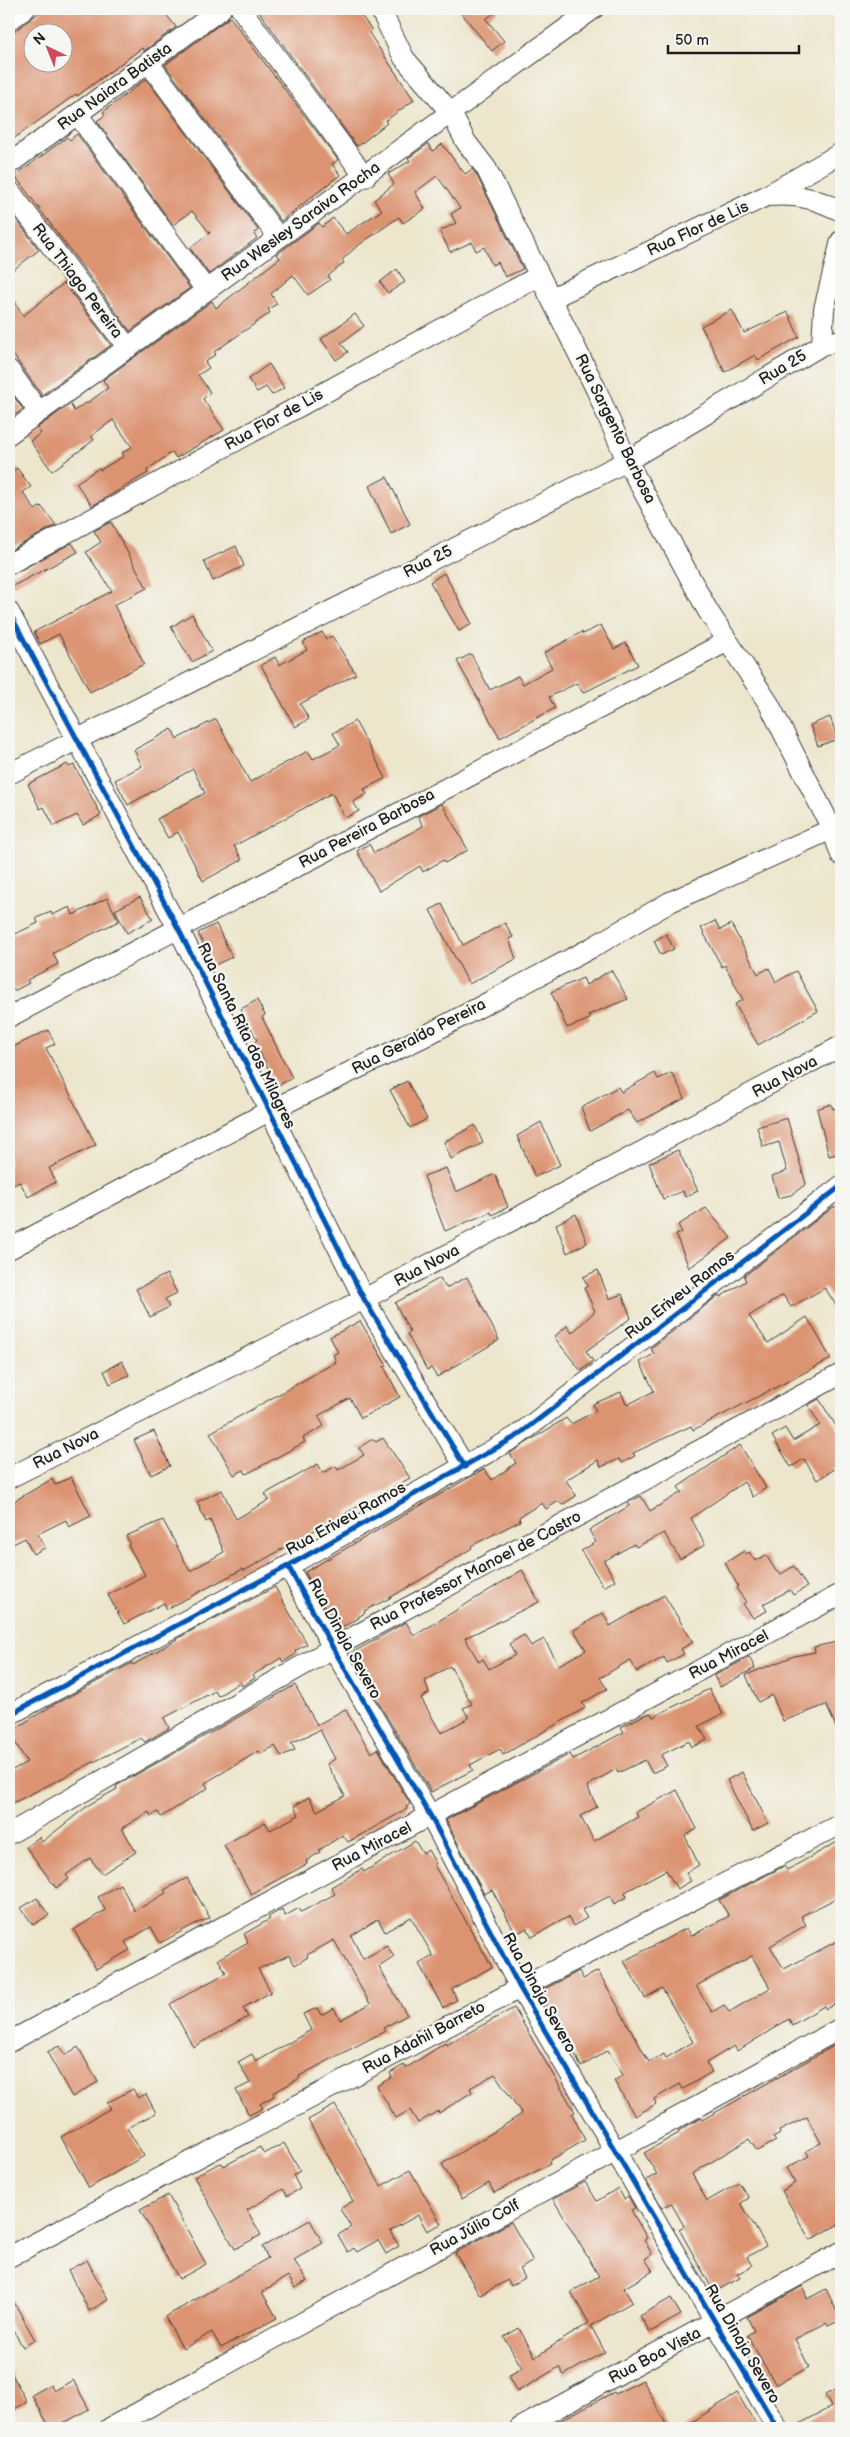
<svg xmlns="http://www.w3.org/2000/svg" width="850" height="2437" font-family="'Balsamiq Sans',sans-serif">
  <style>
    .building { fill: #db9371; fill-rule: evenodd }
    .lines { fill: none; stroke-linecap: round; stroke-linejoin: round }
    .minor-casing { stroke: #3b3a37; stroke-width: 22 }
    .minor { stroke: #fff; stroke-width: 20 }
    .cycleway-casing { stroke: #f6f6f2; stroke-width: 8 }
    .cycleway { stroke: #0057b8; stroke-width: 5 }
    .labels { text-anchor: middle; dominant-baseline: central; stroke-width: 4.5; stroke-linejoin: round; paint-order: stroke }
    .street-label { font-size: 16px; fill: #1c1c1c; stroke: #f6f6f2 }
  </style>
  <rect width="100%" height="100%" fill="#f6f6f2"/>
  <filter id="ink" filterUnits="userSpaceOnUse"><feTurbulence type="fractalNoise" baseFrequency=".02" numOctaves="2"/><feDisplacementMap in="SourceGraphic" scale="10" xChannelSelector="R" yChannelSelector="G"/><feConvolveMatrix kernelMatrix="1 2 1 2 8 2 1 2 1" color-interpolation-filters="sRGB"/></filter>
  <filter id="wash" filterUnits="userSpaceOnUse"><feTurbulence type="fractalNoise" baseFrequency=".0096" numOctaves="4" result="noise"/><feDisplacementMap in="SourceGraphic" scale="20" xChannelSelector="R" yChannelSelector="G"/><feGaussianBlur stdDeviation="1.12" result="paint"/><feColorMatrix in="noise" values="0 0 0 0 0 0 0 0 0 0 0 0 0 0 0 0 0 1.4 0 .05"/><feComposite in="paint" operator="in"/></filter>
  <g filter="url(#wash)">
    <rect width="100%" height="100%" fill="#ede6cd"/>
    <g id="blocks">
      <path class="building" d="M44 9H162L176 27 144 51 142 48 77 96 76 94 9 142V32L16 30ZM32 32H62V62H32Z
        M257 9H356L372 30 369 33 414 100 385 121 387 123 358 146 356 145Z
        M458 9H500L486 19 504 41 492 51Z
        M230 17 338 160 332 164 340 175 281 221 165 65Z
        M146 79 258 230 254 234 257 238 209 274 190 248 210 233 192 211 173 225 97 121 105 115 103 112Z
        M77 134 190 288 130 331 15 176 67 137 70 140Z
        M428 144 433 151 442 144 465 174 472 169 476 174 523 269 505 277 498 262 492 265 484 247 476 251 472 242 450 252 440 231 456 223 451 214 460 208 437 176 415 192 425 209 403 223 399 217 356 247 342 260 344 263 328 276 330 280 308 295 293 275 271 294 277 304 268 309 270 313 214 352 216 354 205 362 209 368 198 375 210 392 203 399 224 430 176 458 172 452 147 470 148 473 92 506 76 483 99 468 100 470 124 456 122 453 132 447 113 420 91 436 94 440 52 471 30 441 41 433 37 428 70 404 74 411 85 403 86 404 108 388 103 380 212 301 216 308 280 258 277 254 319 223 322 227 333 218 346 234 382 210 374 200 394 184 388 174 410 161 408 158Z
        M14 216 39 250 9 273V220Z
        M397 269 405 282 388 293 380 282Z
        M64 283 111 345 42 395 9 349V291L23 316Z
        M732 310 744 333 788 312 799 337 758 360 755 355 725 372 701 326Z
        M355 314 364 326 341 343 348 352 336 360 321 339Z
        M269 364 284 388 272 395 266 387 257 392 248 379Z
        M9 390 23 409 9 419Z
        M17 468 31 487 23 492 35 510 41 506 56 525 9 551V471L10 473Z
        M387 477 410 524 391 534 369 486Z
        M111 522 147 588 114 605 144 664 90 692 59 634 40 644 34 632 112 591 86 552 101 542 94 531Z
        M72 543 78 552 9 588V576Z
        M236 546 244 566 213 581 204 561Z
        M444 573 472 624 459 631 430 582Z
        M192 614 212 651 192 662 171 627Z
        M601 625 614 649 626 643 638 665 583 693 577 683 549 697 555 708 500 738 457 661 471 654 490 690 518 676 523 684 552 668 544 653 582 632 583 634Z
        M322 632 326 639 332 636 356 674 300 704 309 719 295 727 261 665 275 657 279 665 307 650 303 642Z
        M830 717 838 739 818 746 810 725Z
        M216 719 250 782 308 751 313 759 340 745 333 733 355 721 386 778 364 789 367 794 353 802 359 811 345 818 332 793 234 846 242 860 203 881 178 832 168 838 157 819 205 793 193 769 128 805 115 780 142 766 134 750 172 729 177 739Z
        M67 764 69 767 74 765 101 815 83 825 77 815 54 826 44 807 40 809 28 784Z
        M442 804 468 850 445 863 443 860 423 872 420 866 379 891 357 851 369 844 374 853 423 826 418 816Z
        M140 897 153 919 127 933 115 910Z
        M107 898 119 921 53 953 58 964 27 980 29 983 14 991 12 987 9 989V937L38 923 36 918 51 912 52 915 70 907 73 915Z
        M442 904 463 945 505 923 513 937 509 939 516 959 469 984 430 910Z
        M715 921 720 930 731 924 758 974 769 968 776 982 796 971 818 1011 758 1045 735 1004 743 1000 725 965 722 967 701 928Z
        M216 924 232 957 213 966 198 933Z
        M666 934 674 949 661 955 654 941Z
        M611 970 628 999 588 1015 590 1019 567 1028 551 992 583 978 586 985Z
        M257 1000 265 1015 262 1017 292 1078 277 1086 255 1042 257 1040 241 1009Z
        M48 1030 55 1044 46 1048 96 1145 49 1168 56 1182 28 1197 20 1182 9 1187V1049Z
        M655 1073 658 1079 672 1073 685 1098 637 1123 628 1110 590 1131 581 1107 618 1087 621 1092Z
        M407 1081 427 1119 410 1128 390 1090Z
        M831 1104 833 1109 841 1107V1153L829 1156 817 1109Z
        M787 1118 806 1184 791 1195 778 1198 772 1176 787 1171 779 1142 763 1147 757 1127Z
        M541 1122 560 1165 535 1177 517 1136Z
        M475 1125 483 1143 451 1159 444 1142Z
        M678 1150 698 1191 685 1197 683 1191 663 1199 649 1163Z
        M446 1168 456 1192 495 1174 508 1207 492 1215 491 1212 445 1231 424 1176Z
        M841 1205V1313L825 1288 791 1307 783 1295 749 1316 768 1343 807 1317 831 1359 693 1430 691 1426 633 1453 635 1456 622 1463 619 1459 601 1467 598 1460 566 1480 576 1496 562 1505 559 1501 546 1509 542 1503 519 1517 520 1521 471 1546 472 1548 447 1564 388 1599 364 1611 365 1613 358 1617 359 1618 337 1630 305 1572 484 1469 492 1480 516 1463 510 1453 566 1418 571 1424 596 1411 593 1404 621 1392 627 1405 654 1391 640 1362 654 1354 651 1348 719 1295 720 1297 746 1281 744 1276 832 1208Z
        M706 1208 731 1238 689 1268 676 1235 682 1232 678 1225Z
        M576 1214 587 1243 567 1253 556 1224Z
        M598 1270 609 1299 622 1294 631 1318 586 1351 593 1361 581 1371 554 1337 567 1326 572 1333 595 1311 584 1288 588 1286 583 1277Z
        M167 1274 177 1293 165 1299 169 1307 150 1317 136 1289Z
        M467 1277 499 1340 437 1377 431 1368 427 1370 407 1334 410 1332 395 1303 440 1278 446 1288Z
        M360 1321 387 1366 384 1367 400 1397 361 1418 350 1398 318 1416 324 1426 303 1438 305 1442 252 1471 246 1474 244 1470 234 1475 210 1433 336 1362 333 1355 338 1352 330 1337Z
        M122 1361 129 1375 110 1384 104 1371Z
        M819 1399 841 1434V1465L817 1480 804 1459 791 1467 772 1436 785 1428 793 1441 820 1425 808 1405Z
        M154 1431 170 1466 151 1475 134 1440Z
        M383 1438 410 1478 346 1513 348 1515 336 1522 334 1519 244 1571 243 1569 167 1609 164 1603 124 1624 108 1595 145 1575 128 1545 130 1543 126 1536 163 1520 190 1571 224 1552 210 1520 206 1522 197 1502 222 1490 236 1519 269 1500 265 1494 318 1464 323 1473 336 1466 338 1470 364 1455 359 1448 372 1439 376 1442Z
        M740 1445 766 1488 753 1497 744 1482 691 1518 705 1545 680 1559 664 1533 636 1547 634 1544 604 1561 615 1580 604 1587 581 1551 596 1542 589 1530 629 1506 627 1503 641 1496 650 1511 682 1492 678 1487Z
        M71 1477 91 1516 69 1527 66 1520 38 1534 45 1548 33 1554 25 1538 9 1546V1504L52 1479 55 1485Z
        M744 1551 746 1554 749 1552 755 1561 766 1555 776 1571 778 1570 781 1574 794 1566 807 1587 793 1595 790 1590 763 1604 767 1611 753 1618 743 1604 746 1602 736 1588 738 1586 725 1563Z
        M522 1570 539 1602 465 1638 479 1662 483 1659 489 1669 515 1655 509 1644 524 1635 531 1646 544 1639 559 1665 586 1650 574 1630 603 1613 610 1626 664 1595 693 1642 681 1649 684 1654 667 1663 664 1657 637 1672 630 1660 600 1678 607 1689 582 1703 585 1708 503 1755 500 1749 470 1765 473 1770 431 1792 350 1654 406 1622 414 1636ZM450 1666 472 1704 463 1708 469 1718 441 1733 421 1698 429 1693 425 1681Z
        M275 1587 307 1644 295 1651 296 1654 283 1662 281 1658 253 1675 255 1678 242 1686 240 1682 218 1696 215 1691 164 1718 169 1728 145 1742 141 1738 9 1805V1772L27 1762 9 1732 55 1704 132 1663 133 1665 196 1628Z
        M841 1641V1737L826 1705 783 1721 772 1695 758 1702 746 1675 794 1656 815 1652 814 1647Z
        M749 1657 755 1668 720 1687 714 1676Z
        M295 1685 317 1725 345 1709 371 1753 378 1749 410 1804 406 1807 407 1809 348 1842 343 1835 319 1850 320 1852 306 1861 307 1864 251 1894 224 1845 265 1822 270 1830 299 1815 294 1806 309 1797 317 1811 345 1796 327 1764 335 1759 320 1730 291 1743 295 1750 281 1756 275 1746 261 1754 259 1751 205 1783 208 1788 161 1817 158 1812 151 1816 149 1812 122 1828 136 1852 102 1874 90 1858 66 1875 69 1879 56 1888 26 1847 39 1837 42 1842 90 1804 117 1789 116 1786Z
        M709 1689 723 1714 699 1726 707 1740 692 1747 689 1741 661 1755 667 1766 652 1773 645 1760 618 1773 616 1769 587 1786 597 1807 580 1816 594 1841 638 1817 636 1812 677 1790 697 1829 685 1836 699 1865 686 1873 691 1881 677 1889 666 1870 625 1892 627 1897 614 1904 610 1896 582 1910 587 1918 573 1926 568 1917 532 1937 527 1928 516 1934 492 1890 484 1894 446 1820 570 1754 573 1759 600 1745 624 1732 621 1727 642 1716 651 1713 653 1717Z
        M742 1772 768 1823 753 1831 727 1780Z
        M841 1840V1896L801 1916 806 1925 770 1946 784 1969 841 1939V2000L826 2009 824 2006 792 2025 789 2019 737 2051 734 2046 706 2063 712 2072 683 2089 680 2084 654 2099 656 2104 635 2116 614 2081 623 2075 608 2050 581 2067 561 2023 558 2024 537 1993 579 1971 583 1979 598 1971 649 2062 664 2054 666 2058 693 2042 662 1988 645 1998 624 1961 687 1928 691 1936 729 1916 719 1900 784 1866 787 1870ZM752 1956 770 1988 729 2012 724 2005 712 2012 696 1986Z
        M415 1841 423 1854 428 1850 436 1864 434 1865 492 1967 452 1989 457 2000 443 2008 419 1964 433 1956 411 1917 385 1932 378 1919 351 1936 363 1959 387 1946 394 1957 379 1967 407 2015 383 2028 385 2031 299 2076 300 2078 273 2093 274 2096 260 2104 263 2108 249 2115 236 2090 250 2083 238 2062 252 2054 256 2062 311 2030 303 2014 317 2008 321 2015 334 2008 340 2020 370 2004 334 1940 307 1955 308 1957 295 1965 289 1955 258 1969 271 1992 243 2008 248 2017 193 2047 170 2004 226 1973 218 1959 248 1942 244 1934 270 1919 268 1917 282 1909 285 1916 299 1908 301 1912 335 1894 331 1887 362 1869 364 1872Z
        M187 1878 210 1918 195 1924 160 1943 151 1927 125 1942 130 1950 96 1969 74 1930 105 1910 98 1897 120 1884 135 1911 166 1893 164 1890Z
        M37 1898 49 1915 33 1925 21 1908Z
        M514 2008 575 2112 572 2114 585 2140 549 2161 550 2164 494 2193 489 2183 462 2199 442 2164 522 2114 495 2074 470 2088 472 2092 439 2113 438 2111 418 2123 410 2110 396 2118 377 2086 392 2077 390 2073 404 2065 406 2068 445 2043 446 2045Z
        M839 2043 841 2048V2223L810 2240 782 2191 795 2183 786 2168 809 2156 806 2151 821 2143 807 2117 779 2131 780 2134 773 2138 776 2141 757 2151 749 2139 692 2174 707 2201 739 2183 749 2198 741 2203 766 2246 747 2257 752 2266 737 2274 740 2278 714 2292 679 2229 684 2226 671 2203 662 2208 646 2180 657 2174 644 2153 679 2133 678 2131 701 2118 702 2120Z
        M59 2046 65 2055 78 2047 98 2082 72 2097 47 2052Z
        M133 2089 138 2098 146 2094 156 2113 127 2128 144 2156 89 2188 61 2137 111 2108 107 2103Z
        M335 2105 381 2186 410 2170 441 2224 427 2231 418 2215 390 2231 399 2246 386 2254 378 2240 357 2252 354 2248 348 2252 338 2235 351 2227 340 2209 353 2201 308 2120Z
        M284 2143 300 2171 293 2175 300 2189 287 2196 283 2189 247 2210 261 2235 235 2249 194 2177 216 2165 222 2163 224 2166 260 2147 264 2154Z
        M585 2182 597 2201 618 2188 624 2199 628 2196 635 2208 631 2210 647 2238 644 2240 652 2254 645 2259 653 2271 624 2288 632 2302 591 2326 605 2352 564 2375 559 2367 517 2392 508 2376 522 2368 504 2337 519 2328 535 2357 589 2323 571 2292 599 2276 553 2199Z
        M168 2195 206 2264 179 2279 140 2210Z
        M310 2220 323 2243 294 2260 307 2281 295 2288 288 2276 262 2292 277 2318 221 2348 212 2332 183 2349 165 2317 268 2258 262 2247Z
        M511 2222 533 2261 520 2269 525 2278 511 2286 508 2280 480 2295 455 2253Z
        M87 2260 108 2300 89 2311 68 2270Z
        M803 2286 807 2299 826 2289 841 2320 828 2326 826 2323 795 2339 809 2367 776 2385 747 2335 754 2331 747 2317Z
        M9 2293 35 2340 23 2347 9 2323Z
        M671 2298 681 2315 650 2332 640 2316Z
        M9 2369 27 2402 9 2412Z
        M73 2380 89 2409 55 2428H50L32 2395 51 2384 54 2391Z
        M643 2380 668 2428H546L614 2392 615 2394Z
        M841 2387V2428H792L831 2407 825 2395Z
        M737 2393 758 2428H683Z"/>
    </g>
  </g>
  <g filter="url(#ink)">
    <use href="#blocks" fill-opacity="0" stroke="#3b3a37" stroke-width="1"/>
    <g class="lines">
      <g class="minor-casing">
        <path id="minor" d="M241 9 365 177
          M380 9 404 58 451 113 466 142 486 168 596 389 627 461 708 611 769 704 832 829 841 855
          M9 20 25 9
          M148 62 278 237
          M78 115 206 290
          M9 164 221 9
          M9 190 128 348
          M768 196C798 194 815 198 841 211
          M552 298 766 196 841 153
          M822 345 824 309 841 241
          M9 370 39 412
          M9 434 593 9
          M9 564 539 276
          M9 612 178 928 364 1299 465 1467
          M9 774 627 461 822 345 837 341 841 343
          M9 1017 726 642
          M9 1249 269 1111 423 1037 593 947 670 902 832 829
          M9 1478 364 1299 841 1046
          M288 1566 333 1648 430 1815 520 1988 777 2428
          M9 1715 288 1566 517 1436 841 1186
          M9 1834 333 1648 841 1374
          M9 2042 841 1594
          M9 2257 520 1988 841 1824
          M110 2428 841 2028
          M520 2428 841 2252"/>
      </g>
      <use href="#minor" class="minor"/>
      <g class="cycleway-casing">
        <path id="cycleway" d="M9 612 178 928 364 1299 465 1467
          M288 1566 333 1648 430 1815 520 1988 777 2428
          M9 1715 288 1566 517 1436 841 1186"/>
      </g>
      <use href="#cycleway" class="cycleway"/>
    </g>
  </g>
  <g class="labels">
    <g class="street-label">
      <text transform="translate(115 87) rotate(-36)">Rua Naiara Batista</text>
      <text transform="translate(301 222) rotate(-36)">Rua Wesley Saraiva Rocha</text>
      <text transform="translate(698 229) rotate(-25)">Rua Flor de Lis</text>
      <text transform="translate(77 281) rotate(53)">Rua Thiago Pereira</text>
      <text transform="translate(783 368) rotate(-31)">Rua 25</text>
      <text transform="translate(274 420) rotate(-29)">Rua Flor de Lis</text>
      <text transform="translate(615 429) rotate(64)">Rua Sargento Barbosa</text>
      <text transform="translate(428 562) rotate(-27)">Rua 25</text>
      <text transform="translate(367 829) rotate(-28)">Rua Pereira Barbosa</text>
      <text transform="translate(246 1036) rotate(64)">Rua Santa Rita dos Milagres</text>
      <text transform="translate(419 1037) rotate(-27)">Rua Geraldo Pereira</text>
      <text transform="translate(785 1077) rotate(-28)">Rua Nova</text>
      <text transform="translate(427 1266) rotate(-28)">Rua Nova</text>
      <text transform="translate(680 1295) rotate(-38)">Rua Eriveu Ramos</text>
      <text transform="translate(66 1449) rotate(-27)">Rua Nova</text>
      <text transform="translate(346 1519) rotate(-29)">Rua Eriveu Ramos</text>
      <text transform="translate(476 1571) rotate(-28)">Rua Professor Manoel de Castro</text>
      <text transform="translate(344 1639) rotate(61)">Rua Dinaja Severo</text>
      <text transform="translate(729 1655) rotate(-28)">Rua Miracel</text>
      <text transform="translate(372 1847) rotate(-28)">Rua Miracel</text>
      <text transform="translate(539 1993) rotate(61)">Rua Dinaja Severo</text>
      <text transform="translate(424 2038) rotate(-28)">Rua Adahil Barreto</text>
      <text transform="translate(475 2228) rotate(-29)">Rua Júlio Colf</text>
      <text transform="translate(742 2344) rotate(60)">Rua Dinaja Severo</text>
      <text transform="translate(655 2356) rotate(-28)">Rua Boa Vista</text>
    </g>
  </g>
  <rect width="850" height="2437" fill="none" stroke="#f6f6f2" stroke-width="30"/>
  <g transform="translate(48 48) rotate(317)"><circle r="24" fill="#f6f6f2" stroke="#9f9f9c"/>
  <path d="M0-4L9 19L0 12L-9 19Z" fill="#d1495b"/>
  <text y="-8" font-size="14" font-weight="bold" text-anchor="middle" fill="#1c1c1c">N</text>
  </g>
  <path d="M668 45v8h131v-8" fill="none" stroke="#1c1c1c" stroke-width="2.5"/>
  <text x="675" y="45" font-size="15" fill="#1c1c1c" stroke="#f6f6f2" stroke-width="4" paint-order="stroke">50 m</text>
</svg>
